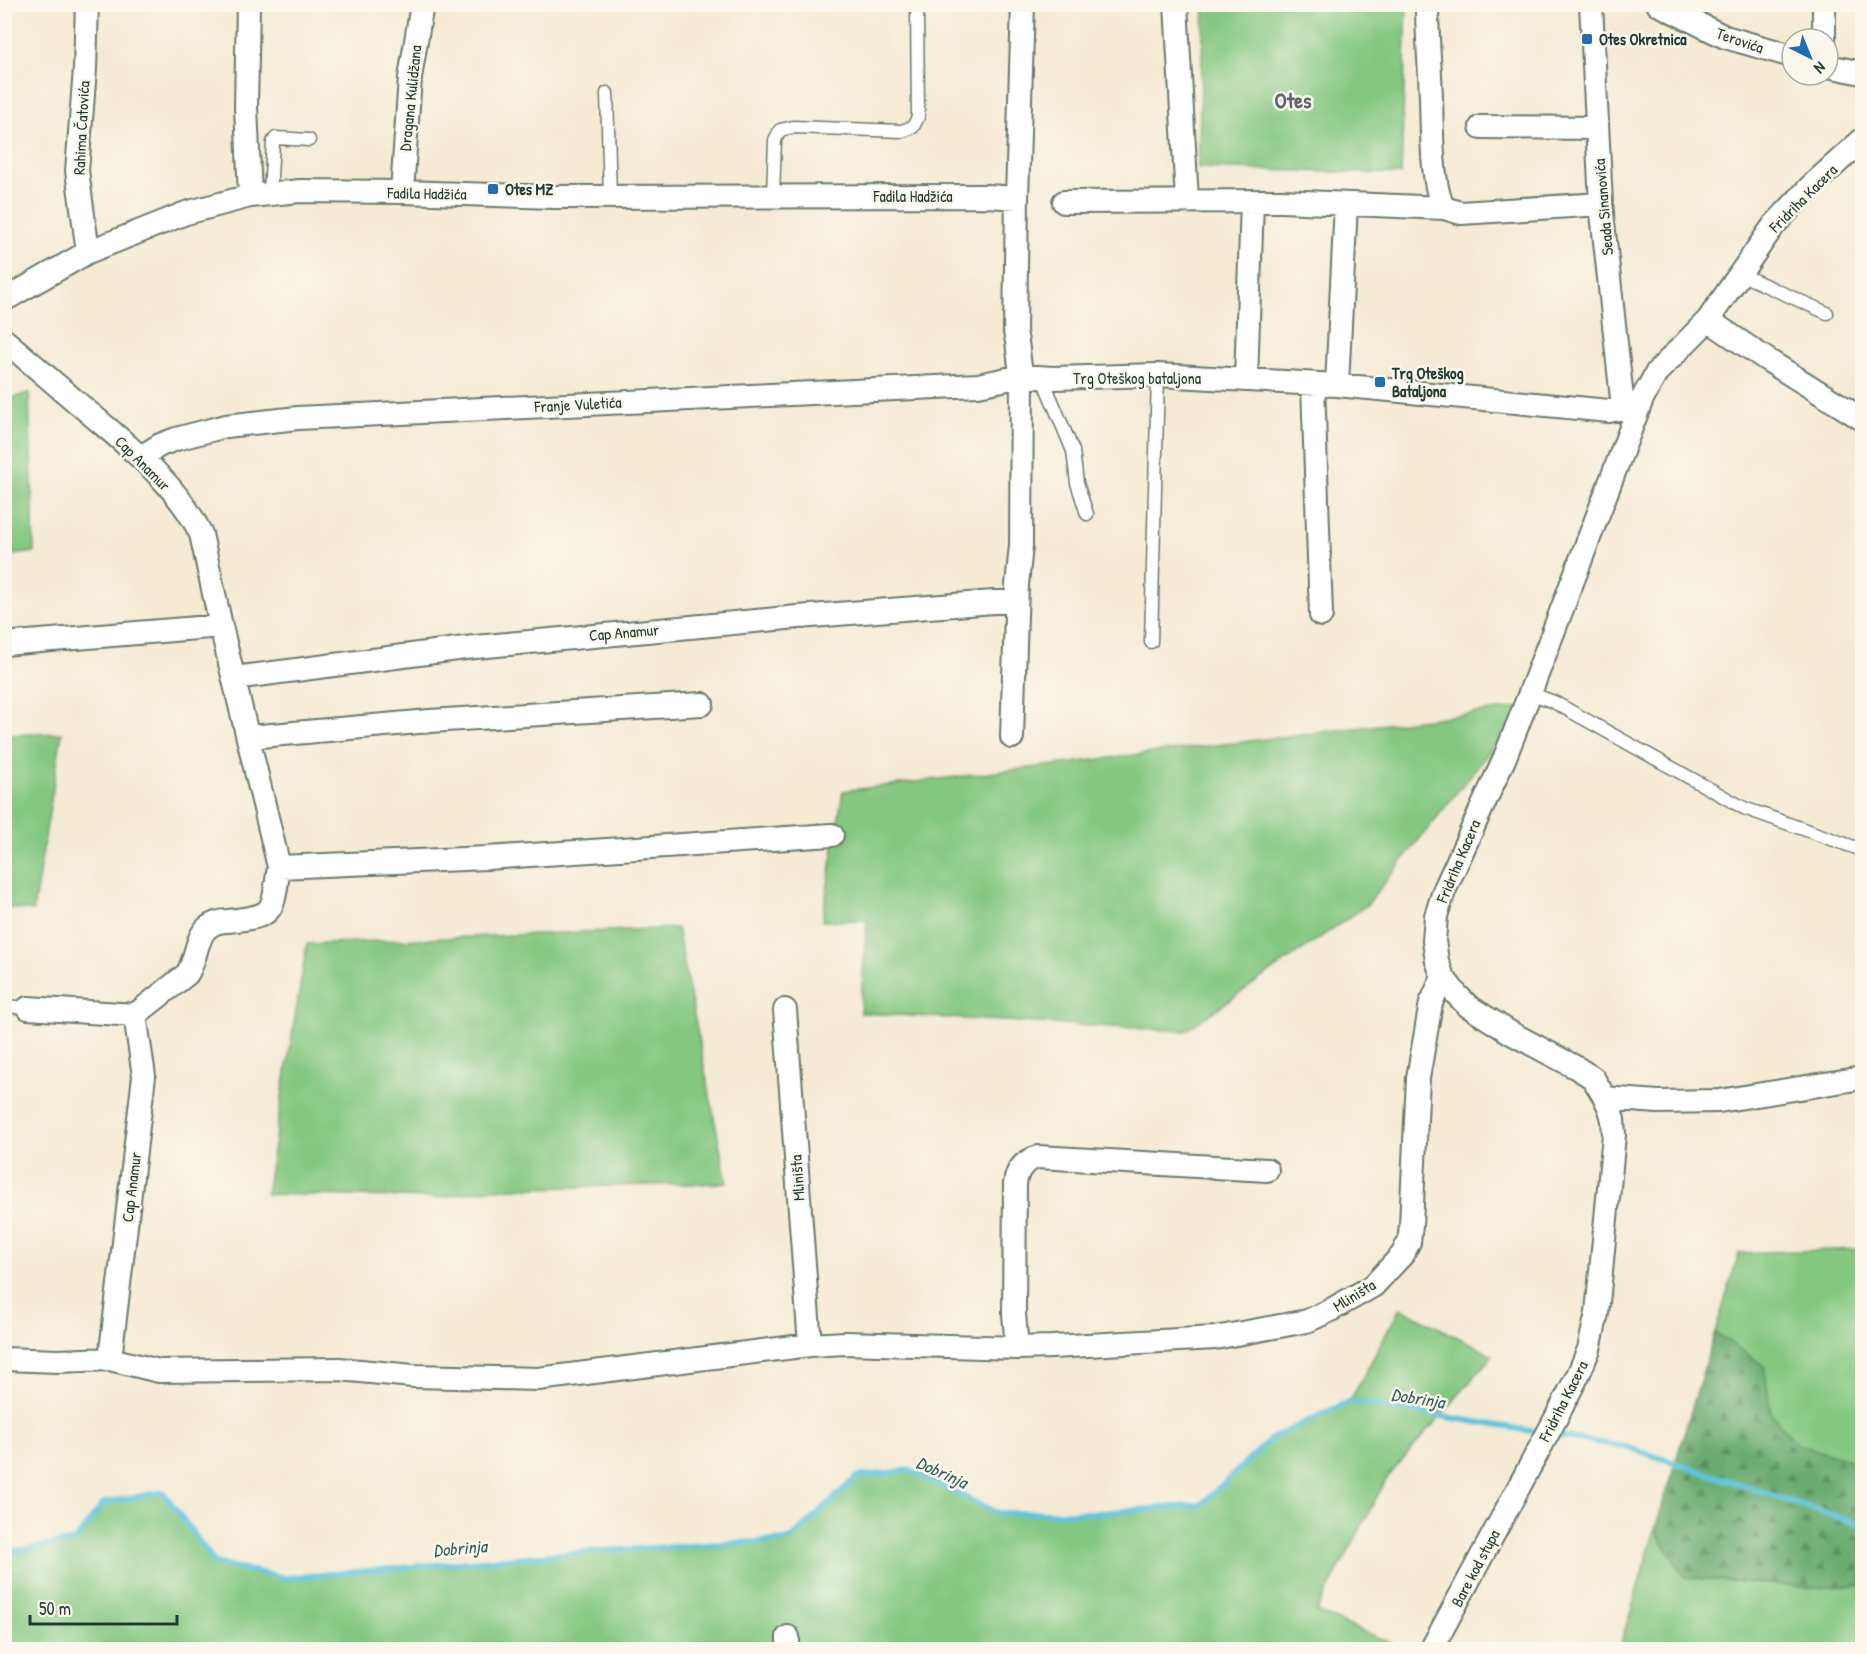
<svg xmlns="http://www.w3.org/2000/svg" width="1867" height="1654" font-family="'Patrick Hand',sans-serif">
  <style>
    .grass { fill: #84c781; stroke: #52825a; stroke-width: 1.5 }
    .forest { fill: url(#forest-firs); stroke: #457452; stroke-width: 1.5 }
    .lines { fill: none; stroke-linecap: round; stroke-linejoin: round }
    .stream { stroke: #5fc4dc; stroke-width: 6 }
    .service-casing { stroke: #6a7a6c; stroke-width: 15 }
    .minor-casing { stroke: #6a7a6c; stroke-width: 26 }
    .service { stroke: #fff; stroke-width: 12 }
    .minor { stroke: #fff; stroke-width: 22 }
    .poi-dot { fill: #1f6fb2; stroke: #fbf7ec; stroke-width: 2 }
    .labels { text-anchor: middle; dominant-baseline: central; stroke-width: 5; stroke-linejoin: round; paint-order: stroke }
    .poi-label { font-size: 16px; font-weight: bold; fill: #1f3d34; stroke: #fbf7ec; text-anchor: start }
    .street-label { font-size: 16px; fill: #1f3d34; stroke: #fbf7ec }
    .water-label { font-size: 18px; font-style: italic; fill: #2f5f5e; stroke: #fbf7ec }
    .district-label { font-size: 22px; font-weight: bold; fill: #5e6472; stroke: #fbf7ec }
  </style>
  <defs>
    <pattern id="forest-firs" width="22" height="20" patternUnits="userSpaceOnUse" patternTransform="scale(1.5)"><rect width="22" height="20" fill="#6bac6f"/><path d="M5 1l3.5 6h-7zM16 11l3.5 6h-7z" fill="#578d5c"/></pattern>
  </defs>
  <rect width="100%" height="100%" fill="#fbf7ec"/>
  <filter id="ink" filterUnits="userSpaceOnUse"><feTurbulence type="fractalNoise" baseFrequency=".0167" numOctaves="2"/><feDisplacementMap in="SourceGraphic" scale="12" xChannelSelector="R" yChannelSelector="G"/><feConvolveMatrix kernelMatrix="1 2 1 2 8 2 1 2 1" color-interpolation-filters="sRGB"/></filter>
  <filter id="wash" filterUnits="userSpaceOnUse"><feTurbulence type="fractalNoise" baseFrequency=".008" numOctaves="4" result="noise"/><feDisplacementMap in="SourceGraphic" scale="24" xChannelSelector="R" yChannelSelector="G"/><feGaussianBlur stdDeviation="1.35" result="paint"/><feColorMatrix in="noise" values="0 0 0 0 0 0 0 0 0 0 0 0 0 0 0 0 0 1.4 0 .05"/><feComposite in="paint" operator="in"/></filter>
  <g filter="url(#wash)">
    <rect width="100%" height="100%" fill="#f5ead4"/>
    <path class="grass" d="M1204 5H1407L1401 174 1198 168Z
      M29 392 34 552 5 556V401Z
      M1525 707 1367 905 1185 1031 860 1013 867 920 822 921 843 791Z
      M62 733 33 911 5 907V735Z
      M677 928 727 1183 489 1189 438 1198 266 1194 307 944Z
      M1862 1249V1475L1679 1452 1739 1253Z
      M1400 1308 1493 1355 1387 1478 1316 1612 1406 1649 5 1650V1553L75 1541 104 1503 163 1492 215 1563 285 1578 584 1552 790 1540 857 1477 910 1470 997 1513H1100L1201 1505 1271 1439 1350 1401Z
      M1655 1529 1685 1577 1813 1588 1862 1585V1649L1619 1650Z"/>
    <path class="forest" d="M1715 1332 1764 1366 1771 1414 1797 1444 1862 1464V1585L1813 1588 1684 1577 1655 1529Z"/>
    <g class="lines">
      <path class="stream" d="M1553 1435 1630 1448 1862 1525
        M4 1553 75 1541 104 1503 163 1492 215 1563 285 1578 584 1552 790 1540 857 1477 910 1470 997 1513H1100L1201 1505 1271 1439 1350 1401 1543 1433"/>
    </g>
  </g>
  <g filter="url(#ink)">
    <g class="lines">
      <g class="service-casing">
        <path id="service" d="M607 93 610 197
          M270 194 273 142 276 138 309 140
          M773 196 775 140 780 130 793 127 902 131 913 127 918 117 917 4
          M1740 274 1827 313
          M1042 377 1073 451 1077 483 1087 514
          M1151 642 1158 375
          M1530 693 1554 702 1744 808 1862 850
          M4 1006 28 1008"/>
      </g>
      <g class="minor-casing">
        <path id="minor" d="M87 4 85 69 77 171 88 252
          M248 4 246 107 250 196
          M1176 4 1187 201
          M1427 4C1427 36 1430 67 1431 98 1432 125 1431 186 1444 208L1461 213 1601 204
          M1591 4 1601 204 1623 408
          M1658 4 1725 37 1792 56
          M1824 4V39
          M1828 66 1862 73
          M1481 127 1597 128
          M402 192 410 78 422 4
          M1064 202 1281 201 1444 208
          M4 300 88 252 186 213 250 196 300 191 402 192 556 197 988 196 1017 198
          M1708 320 1769 361 1862 419
          M4 340C34 365 63 391 93 416 133 450 178 486 201 534L221 626 279 867C272 913 276 916 228 921 219 921 213 923 207 928 196 938 196 961 187 974L135 1015 28 1008
          M1246 380 1252 201
          M1313 385 1321 615
          M1337 385 1346 204
          M141 457 160 445 176 439 226 426 298 418 978 385 1022 376 1053 378 1158 375 1337 385 1609 411 1623 408
          M4 644 221 626
          M234 678 465 648 798 617 994 602H1016
          M249 737 430 721 702 704
          M1012 737 1017 585 1021 546 1022 376C1018 361 1019 347 1015 332L1017 198 1023 4
          M279 867 487 858 832 835
          M785 1010 810 1345
          M1605 1098 1658 1102 1719 1101 1862 1078
          M1017 1348 1014 1314 1015 1184C1017 1169 1024 1161 1038 1157L1267 1170
          M4 1359 58 1361 110 1359 159 1371 339 1369 413 1376 538 1379 810 1345 845 1343 1017 1348 1052 1347 1215 1338 1307 1321 1329 1311 1373 1286 1402 1255 1409 1242 1411 1225 1418 1078 1431 1003 1443 977
          M110 1359 144 1076 135 1015
          M788 1637V1650
          M1431 1650 1556 1418 1579 1373 1589 1349 1597 1313 1614 1135 1613 1120 1610 1109 1605 1098 1593 1078 1577 1068 1511 1033 1468 1006 1456 994 1443 977 1437 961 1434 941 1436 916 1444 891 1505 757 1530 693 1642 399 1657 372 1708 320 1774 225 1810 187 1862 140"/>
      </g>
      <use href="#service" class="service"/>
      <use href="#minor" class="minor"/>
    </g>
  </g>
  <g class="poi-dot">
    <rect x="1581" y="33" width="12" height="12" rx="3"/>
    <rect x="487" y="183" width="12" height="12" rx="3"/>
    <rect x="1374" y="376" width="12" height="12" rx="3"/>
  </g>
  <g class="labels">
    <g class="poi-label">
      <text x="1599" y="39">Otes Okretnica</text>
      <text x="505" y="189">Otes MZ</text>
      <text x="1392" y="373">Trg Oteškog<tspan x="1392" dy="18">Bataljona</tspan></text>
    </g>
    <g class="street-label">
      <text transform="translate(1740 40) rotate(19)">Terovića</text>
      <text transform="translate(410 98) rotate(-84)">Dragana Kulidžana</text>
      <text transform="translate(81 128) rotate(-87)">Rahima Čatovića</text>
      <text transform="translate(427 193) rotate(1)">Fadila Hadžića</text>
      <text x="913" y="196">Fadila Hadžića</text>
      <text transform="translate(1803 198) rotate(-45)">Fridriha Kacera</text>
      <text transform="translate(1603 207) rotate(-95)">Seada Sinanovića</text>
      <text x="1137" y="378">Trg Oteškog bataljona</text>
      <text transform="translate(578 404) rotate(-3)">Franje Vuletića</text>
      <text transform="translate(143 463) rotate(45)">Cap Anamur</text>
      <text transform="translate(624 632) rotate(-5)">Cap Anamur</text>
      <text transform="translate(1458 861) rotate(-67)">Fridriha Kacera</text>
      <text transform="translate(797 1178) rotate(-94)">Mliništa</text>
      <text transform="translate(131 1187) rotate(-83)">Cap Anamur</text>
      <text transform="translate(1354 1295) rotate(-32)">Mliništa</text>
      <text transform="translate(1563 1401) rotate(-63)">Fridriha Kacera</text>
      <text transform="translate(1475 1568) rotate(-62)">Bare kod stupa</text>
    </g>
    <g class="water-label">
      <text transform="translate(1418 1398) rotate(9)">Dobrinja</text>
      <text transform="translate(942 1472) rotate(24)">Dobrinja</text>
      <text transform="translate(460 1548) rotate(-5)">Dobrinja</text>
    </g>
    <g class="district-label">
      <text x="1293" y="100">Otes</text>
    </g>
  </g>
  <rect width="1867" height="1654" fill="none" stroke="#fbf7ec" stroke-width="24"/>
  <g transform="translate(1810 57) rotate(137)"><circle r="28" fill="#fbf7ec" stroke="#a3ada2" stroke-width="1.5"/>
  <path d="M0-4.5L10 22L0 15L-10 22Z" fill="#1f6fb2"/>
  <text y="-9" font-size="16" font-weight="bold" text-anchor="middle" fill="#1f3d34">N</text>
  </g>
  <path d="M30 1615v9h147v-9" fill="none" stroke="#1f3d34" stroke-width="3"/>
  <text x="39" y="1615" font-size="18" fill="#1f3d34" stroke="#fbf7ec" stroke-width="4.5" paint-order="stroke">50 m</text>
</svg>
